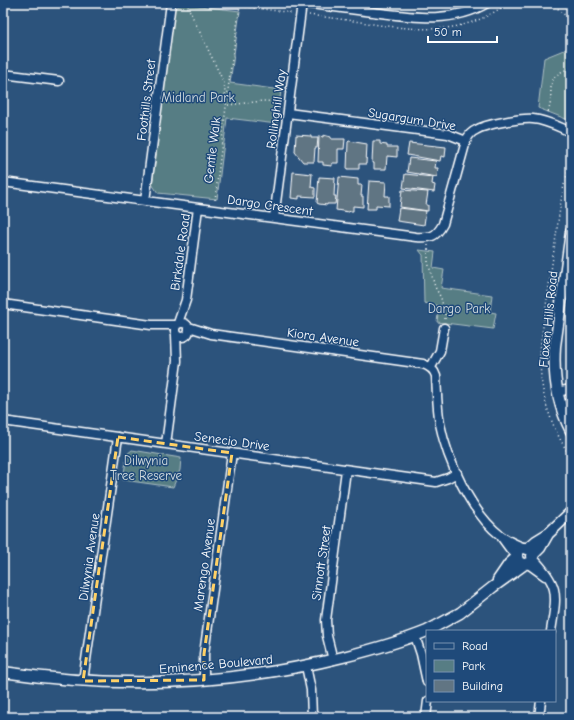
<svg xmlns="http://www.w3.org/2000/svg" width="574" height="720" font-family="'Comic Neue',sans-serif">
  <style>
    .green { fill: #577d84; stroke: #abbec2 }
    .building { fill: #617583; stroke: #fff }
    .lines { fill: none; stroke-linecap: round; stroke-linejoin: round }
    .minor-casing { stroke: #fff; stroke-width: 11 }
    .tertiary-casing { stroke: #fff; stroke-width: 13 }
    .path { stroke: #fff; stroke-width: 1.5; stroke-dasharray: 1 3; stroke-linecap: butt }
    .minor { stroke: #1f4a7a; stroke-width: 8 }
    .tertiary { stroke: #1f4a7a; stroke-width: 10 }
    .marked { fill: none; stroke: #ffd166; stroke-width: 3; stroke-dasharray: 8 5; stroke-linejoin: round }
    .labels { text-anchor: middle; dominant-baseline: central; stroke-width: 3; stroke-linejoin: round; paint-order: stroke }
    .park-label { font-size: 13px; fill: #d5dee0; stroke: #1f4a7a }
    .street-label { font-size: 13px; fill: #fff; stroke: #1f4a7a }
  </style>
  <rect width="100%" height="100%" fill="#2c537c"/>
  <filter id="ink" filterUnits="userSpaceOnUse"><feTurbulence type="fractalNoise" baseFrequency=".025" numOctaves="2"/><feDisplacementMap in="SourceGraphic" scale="8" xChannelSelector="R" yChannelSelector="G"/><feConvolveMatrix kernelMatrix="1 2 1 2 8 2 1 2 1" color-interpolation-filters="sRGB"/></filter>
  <g filter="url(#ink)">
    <path class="green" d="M182 4 240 11 230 83 281 90 277 124 227 118 217 199 158 193 152 184 174 9Z
      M571 47V121L538 108 544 58Z
      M419 250 435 252 433 268 444 270 441 288 492 295 490 312 496 313 493 329 437 322 439 306 424 303 423 255Z
      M132 450 181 458 180 470 173 487 123 480 127 454Z"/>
    <path class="building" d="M296 135 311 136V138H318L317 148H315L314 162H303L295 152Z
      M323 135 331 137V139H345L344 149H338V163H332V166L323 165V162H318L319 136 323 137Z
      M349 141 367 144 366 164H359V169H347L348 142Z
      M373 141H380V144L387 145V147H397V157L387 156 386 169H374V163H372Z
      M409 143 446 147 445 157 441 156 440 161 407 155Z
      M409 158 436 161 435 168H438L437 177 407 172Z
      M293 172 312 174 311 187 315 188V197L299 196V199L291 198Z
      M405 174 433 177 432 184 435 185 434 192 403 188Z
      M319 177 335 178 334 196H336L335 204H327V205L319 204 317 203Z
      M339 177 358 179V185H362L361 196H363V207L353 206V211H350L349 212 336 210Z
      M369 181 386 182 385 196H389V206L376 205V209H367Z
      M402 190 428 192 426 205H428V211L400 207Z
      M399 208 426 211 424 225 397 221Z"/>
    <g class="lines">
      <g class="minor-casing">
        <path id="minor" d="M303 3C327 6 350 9 373 12 412 17 452 24 487 3
          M3 74 59 81
          M288 113 448 134 466 141C468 136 471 132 476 130 485 124 522 118 533 119 546 120 559 127 571 132
          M3 182 416 237C431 238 436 237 443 224L466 141
          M145 201 171 3
          M274 218 302 3
          M3 304 151 325H175
          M175 330a7 7 0 1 1 14 0a7 7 0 1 1-14 0Z
          M178 323 186 300 198 208
          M189 327 211 334 423 364C429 366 434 369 436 376 437 392 437 408 440 424 447 460 471 513 501 536 508 541 517 545 525 548
          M431 367 440 351 444 328
          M557 392 571 389
          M3 421 436 482 448 478 457 473
          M166 444 177 361 176 335
          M502 538 510 549 517 556
          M532 557C560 586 557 593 551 631
          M527 563 545 576
          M415 636 421 654 427 682
          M333 660 327 636 326 620 346 470
          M306 666 311 690 312 717
          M204 680V654L232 453
          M83 681 118 437
          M426 717 428 701
          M539 717 541 701"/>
      </g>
      <g class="tertiary-casing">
        <path id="tertiary" d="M571 232 555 346C553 375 557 404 571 431
          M517 556a8 8 0 1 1 16 0a8 8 0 1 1-16 0Z
          M527 549 536 541 549 533 571 512
          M532 556 540 548 548 534
          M498 580 509 564 517 557
          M427 631 460 613 493 587 525 564
          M3 672C116 689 232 685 343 657 371 650 400 642 427 631"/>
      </g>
      <path class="path" d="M186 3 224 83 226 102
        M218 3 293 13
        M552 3 571 21
        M309 15C332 18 356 21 379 25 428 31 466 34 508 3
        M228 105 263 101 281 102
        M548 112C556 91 541 77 571 68
        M571 161 564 185 561 201 541 341C537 383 547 422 571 457
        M215 200 230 73 240 6
        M428 245V262L435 287 441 298 445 314V320
        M569 380V368"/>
      <use href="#minor" class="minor"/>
      <use href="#tertiary" class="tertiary"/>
    </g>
  </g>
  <path class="marked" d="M118 437 232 453 204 654V680L83 681Z"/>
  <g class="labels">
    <g class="park-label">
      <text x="198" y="97">Midland Park</text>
      <text x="459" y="308">Dargo Park</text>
      <text x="146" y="460">Dilwynia<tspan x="146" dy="15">Tree Reserve</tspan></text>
    </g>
    <g class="street-label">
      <text transform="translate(146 100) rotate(-83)">Foothills Street</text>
      <text transform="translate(276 109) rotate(-82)">Rollinghill Way</text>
      <text transform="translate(412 119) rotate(9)">Sugargum Drive</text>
      <text transform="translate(212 150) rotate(-83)">Gentle Walk</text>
      <text transform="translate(270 205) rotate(8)">Dargo Crescent</text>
      <text transform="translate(180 252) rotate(-82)">Birkdale Road</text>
      <text transform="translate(548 319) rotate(-84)">Flaxen Hills Road</text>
      <text transform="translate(323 337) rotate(8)">Kiora Avenue</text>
      <text transform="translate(232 441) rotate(8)">Senecio Drive</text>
      <text transform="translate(89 557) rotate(-82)">Dilwynia Avenue</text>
      <text transform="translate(321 563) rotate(-82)">Sinnott Street</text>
      <text transform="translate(204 565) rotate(-82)">Marengo Avenue</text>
      <text transform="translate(216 664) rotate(-5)">Eminence Boulevard</text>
    </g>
  </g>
  <rect width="574" height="720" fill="none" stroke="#1f4a7a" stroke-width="16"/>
  <rect x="8" y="8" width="558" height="704" fill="none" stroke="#fff" stroke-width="1.5" filter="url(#ink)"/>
  <rect x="426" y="630" width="130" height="72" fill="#1f4a7a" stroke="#7992af"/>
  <rect x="434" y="643" width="20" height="6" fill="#1f4a7a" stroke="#7992af"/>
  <text x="462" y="650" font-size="12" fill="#ffffff">Road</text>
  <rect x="434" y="660" width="20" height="12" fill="#577d84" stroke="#7992af"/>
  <text x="462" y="670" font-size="12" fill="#ffffff">Park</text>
  <rect x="434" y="680" width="20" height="12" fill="#617583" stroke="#7992af"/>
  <text x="462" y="690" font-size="12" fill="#ffffff">Building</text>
  <path d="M428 36v6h69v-6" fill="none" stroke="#ffffff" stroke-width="2"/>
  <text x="434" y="36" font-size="12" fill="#ffffff" stroke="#1f4a7a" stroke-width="3" paint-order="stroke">50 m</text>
</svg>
